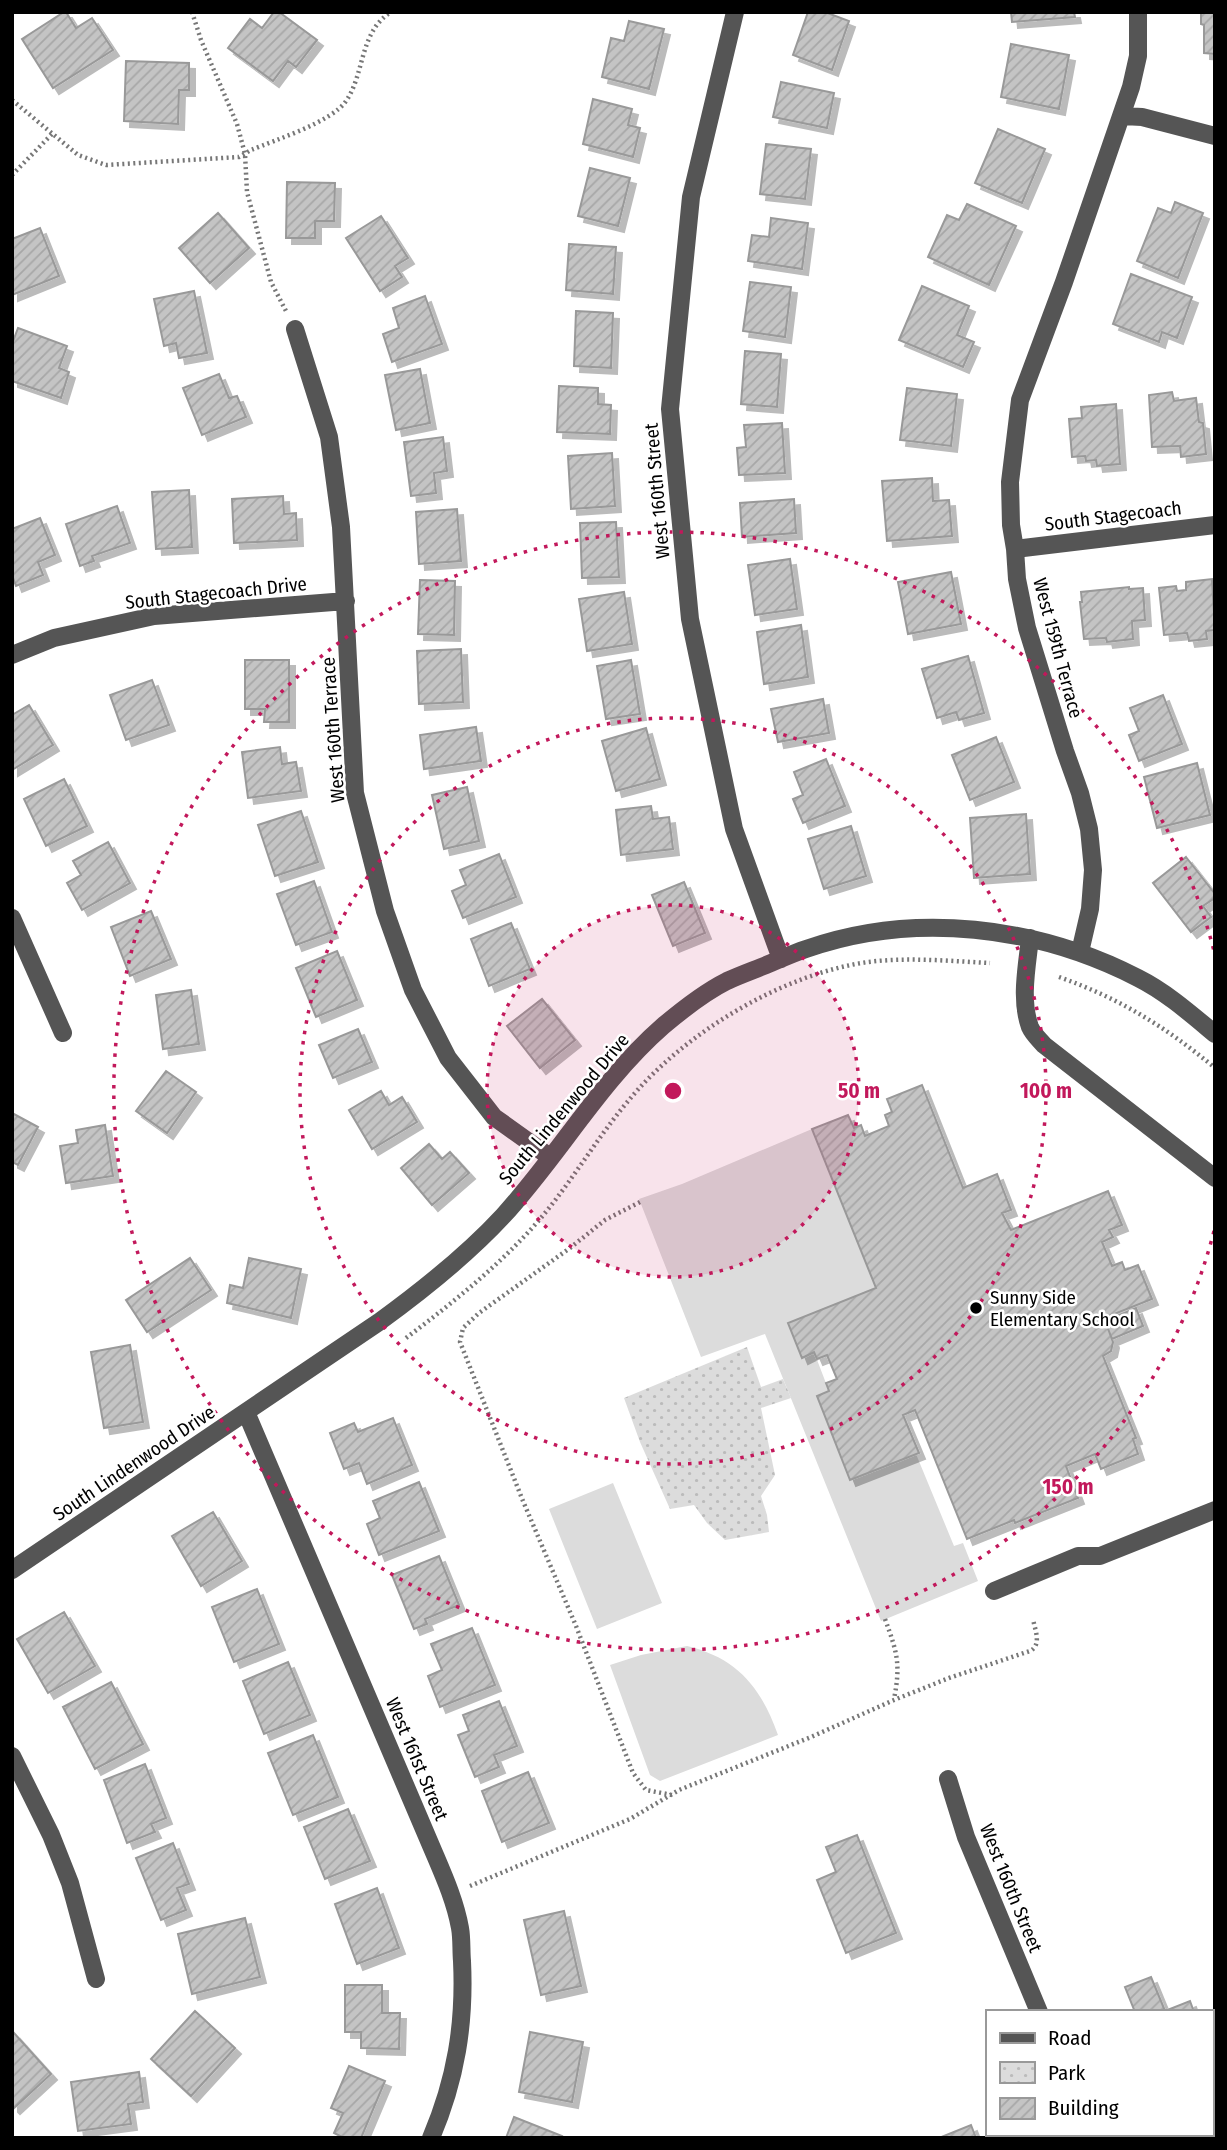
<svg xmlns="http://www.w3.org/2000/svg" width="1227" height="2150" font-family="'Fira Sans Condensed',sans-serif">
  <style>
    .grass { fill: #dcdcdc }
    .park { fill: url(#park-dots) }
    .building { fill: url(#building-hatch); stroke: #999; stroke-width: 2; filter: url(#shadow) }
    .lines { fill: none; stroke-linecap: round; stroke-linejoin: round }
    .path { stroke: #777; stroke-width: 4.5; stroke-dasharray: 2 3.5; stroke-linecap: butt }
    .minor { stroke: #555; stroke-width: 18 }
    .ring { fill: none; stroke: #c2185b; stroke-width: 3.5; stroke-dasharray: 3.5 7 }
    .poi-dot { fill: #000; stroke: #fff; stroke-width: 2.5 }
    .labels { text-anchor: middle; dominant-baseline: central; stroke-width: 5; stroke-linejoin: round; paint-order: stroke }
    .street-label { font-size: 19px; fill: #000; stroke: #fff }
    .poi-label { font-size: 19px; fill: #000; stroke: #fff; text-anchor: start }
    .centre { fill: #c2185b; stroke: #fff; stroke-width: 3.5 }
    .ring-label { font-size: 21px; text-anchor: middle; font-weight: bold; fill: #c2185b; stroke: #fff; stroke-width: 5; stroke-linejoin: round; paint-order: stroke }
  </style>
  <defs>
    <pattern id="park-dots" width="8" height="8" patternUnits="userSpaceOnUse" patternTransform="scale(1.75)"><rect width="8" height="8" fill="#dcdcdc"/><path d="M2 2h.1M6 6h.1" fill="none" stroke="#bbb" stroke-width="1.8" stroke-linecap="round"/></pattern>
    <pattern id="building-hatch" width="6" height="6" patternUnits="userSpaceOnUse" patternTransform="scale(1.75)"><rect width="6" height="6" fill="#c4c4c4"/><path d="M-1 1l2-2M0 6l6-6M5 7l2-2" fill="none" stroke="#a7a7a7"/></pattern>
    <filter id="shadow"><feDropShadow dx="6" dy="6" stdDeviation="0" flood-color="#0004"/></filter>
  </defs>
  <rect width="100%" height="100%" fill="#fff"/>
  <path class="grass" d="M812 1129 876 1288 788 1323 803 1357 814 1352 829 1391 817 1397 850 1480 916 1454 954 1546 963 1543 978 1581 881 1621 765 1334 701 1357 639 1199 682 1184Z
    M613 1483 662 1603 597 1629 549 1509Z
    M687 1646C737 1658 761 1687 778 1735L660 1781 650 1775 610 1665 641 1655Z"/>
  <path class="park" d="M747 1347 761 1387 783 1379 791 1398 761 1408 775 1475 761 1496 767 1515 769 1532 725 1540 707 1523 694 1505 670 1509 640 1442 624 1398Z"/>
  <path class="building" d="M64 12H66L76 28 92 18 113 50 53 88 22 39Z
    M274 12H279L317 40 296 67 288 61 273 81 228 48 250 19 262 28Z
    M808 12H825L849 21 832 70 793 55Z
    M1011 12H1074L1075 17 1012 22Z
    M1201 12H1215V54L1204 53V25L1201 24Z
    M629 21 664 29 649 89 602 77 611 38 624 41Z
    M1011 44 1069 55 1059 109 1001 97Z
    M126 61 189 63V90H179L178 124 124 121Z
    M781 82 834 93 827 128 773 117Z
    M593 99 632 109 628 125 640 128 633 157 583 144Z
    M998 129 1045 149 1022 203 975 183Z
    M766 144 811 149 805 199 760 194Z
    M590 168 630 178 618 226 578 216Z
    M287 182 335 183 334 221H315V238H286Z
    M1175 202 1203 213 1178 278 1137 261 1158 208 1171 213Z
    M967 204 1016 226 989 285 928 257 947 215 959 220Z
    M218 213 249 248 210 283 179 248Z
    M381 216 408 258 395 266 402 277 380 291 346 238Z
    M771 218 808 223 802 269 748 261 752 235 769 237Z
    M40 228 59 276 12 295V239Z
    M569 244 616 247 613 294 566 290Z
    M1131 274 1192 297 1177 338 1162 332 1159 342 1113 324Z
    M750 282 791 287 785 337 743 331Z
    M922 286 969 306 957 335 974 342 963 367 899 340Z
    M194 291 207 353 179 358 176 343 164 346 154 299Z
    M425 296 442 344 392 362 383 334 399 328 393 308Z
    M576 311 613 313 611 368 574 366Z
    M18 328 67 346 59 368 69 372 61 398 12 381V344Z
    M745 351 781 354 777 407 741 404Z
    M420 369 430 423 396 430 385 375Z
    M219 374 229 398 237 396 246 417 202 435 183 388Z
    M559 386 598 388V404L611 405 610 434 557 432Z
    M907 388 957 394 951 446 900 440Z
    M1172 392 1174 401 1196 398 1199 422 1203 423 1206 454 1181 457 1180 446 1152 447 1149 395Z
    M1116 404 1120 464 1097 466 1096 460 1086 461 1085 456 1072 457 1069 419 1082 418 1081 407Z
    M782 423 785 473 739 475 737 448 746 447 744 425Z
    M443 437 447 471 434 473 436 493 411 496 404 442Z
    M612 453 615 506 571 509 568 456Z
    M932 478 933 501 949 500 952 536 887 541 882 481Z
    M189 490 192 547 156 549 152 492Z
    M283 496 284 514 296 513 297 540 234 543 232 499Z
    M794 499 796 533 742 537 740 503Z
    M117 506 130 543 92 556 94 561 80 566 66 524Z
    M457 509 461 561 419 564 416 512Z
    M40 518 55 555 38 562 43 575 16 586 12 575V529Z
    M616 522 619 577 582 578 580 523Z
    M790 559 797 609 755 615 748 565Z
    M951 572 961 624 908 634 898 582Z
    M1212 579 1215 630 1206 631 1207 639 1189 641 1187 633 1164 635 1159 588 1176 586 1177 591 1186 590V582Z
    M420 580 455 581 454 635 418 634Z
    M1129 587V589L1143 588 1145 620 1132 621 1133 639 1107 642 1106 638 1084 639 1080 602H1082L1081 592Z
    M624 592 632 644 587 651 579 599Z
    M801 625 808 677 764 684 757 632Z
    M461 649 463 702 419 704 417 651Z
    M968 656 984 713 959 720 956 712 937 718 922 669Z
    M245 660H289V722H264L265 709H245Z
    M631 660 640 714 606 719 597 666Z
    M152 680 169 725 126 740 110 695Z
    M1163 695 1182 744 1139 761 1129 735 1139 731 1130 708Z
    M823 699 829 733 778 742 771 709Z
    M29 705 53 745 12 770V715Z
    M476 727 481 761 424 769 420 735Z
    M646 728 660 779 616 791 602 741Z
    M996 737 1014 782 970 800 952 755Z
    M280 747 282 764 296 762 301 791 248 798 242 752Z
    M826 759 845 806 803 823 793 799 803 795 794 772Z
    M1197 763 1210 815 1157 828 1144 777Z
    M64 779 87 826 46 846 24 799Z
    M467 787 479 841 444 849 432 795Z
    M651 806 653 819 669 817 673 849 621 855 616 810Z
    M301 811 318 862 275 876 258 825Z
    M1026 814 1030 874 974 878 970 818Z
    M851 826 866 876 824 889 808 839Z
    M108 842 130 883 82 910 67 883 81 875 73 861Z
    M499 854 516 897 463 918 452 891 466 885 460 870Z
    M1186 857 1215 894V898L1203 906 1211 917 1191 932 1153 883Z
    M314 881 332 932 296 945 277 894Z
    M684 882 705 933 673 946 652 895Z
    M151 911 171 959 130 976 111 927Z
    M511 923 530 969 489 986 471 939Z
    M337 951 357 1000 316 1017 296 968Z
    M191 990 199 1044 163 1049 156 995Z
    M542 999 575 1040 540 1068 507 1026Z
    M358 1029 372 1062 333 1078 319 1045Z
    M166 1071 196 1092 167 1133 136 1111Z
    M922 1085 963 1188 997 1174 1011 1210 1002 1213 1011 1230 1108 1191 1122 1225 1109 1230 1113 1237 1102 1242 1112 1266 1122 1262 1125 1270 1138 1265 1152 1299 1104 1318 1113 1342 1111 1351 1103 1356 1136 1438 1133 1439 1138 1454 1101 1469 1095 1454 1066 1466 1078 1498 1015 1523 1014 1520 967 1539 915 1410 903 1415 919 1453 850 1480 817 1396 829 1391 826 1383 837 1379 827 1355 817 1359 814 1352 802 1358 788 1323 876 1288 812 1129 848 1115 854 1128 861 1125 865 1136 889 1126 885 1115 892 1112 887 1099Z
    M381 1091 389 1105 402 1097 417 1122 372 1149 349 1110Z
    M12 1113 38 1127 18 1165 12 1162Z
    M105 1125 113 1176 66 1183 60 1146 78 1143 76 1130Z
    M429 1144 442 1159 450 1152 469 1173 432 1205 401 1168Z
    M190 1258 211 1290 147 1332 126 1300Z
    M249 1258 301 1269 291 1318 227 1303 230 1285 243 1288Z
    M1136 1308 1143 1326 1112 1339 1105 1321Z
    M130 1345 143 1422 104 1428 91 1352Z
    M393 1418 412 1465 367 1484 359 1463 344 1469 330 1433 354 1423 358 1432Z
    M419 1482 439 1531 379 1555 367 1524 380 1518 373 1501Z
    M213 1512 242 1561 201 1586 172 1536Z
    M439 1556 459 1605 425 1619 427 1624 414 1629 392 1575Z
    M257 1589 279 1644 234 1662 212 1607Z
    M64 1612 95 1666 48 1693 17 1639Z
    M472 1628 495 1685 440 1707 428 1676 442 1670 431 1644Z
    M288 1662 310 1715 264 1734 243 1681Z
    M111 1682 143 1744 95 1769 63 1707Z
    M499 1701 517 1746 494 1755 499 1767 475 1777 458 1735 469 1731 463 1715Z
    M313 1735 338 1797 293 1815 268 1753Z
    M145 1764 166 1818 151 1824 155 1832 127 1843 104 1780Z
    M528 1772 549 1823 502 1842 482 1791Z
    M348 1809 370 1861 325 1879 304 1827Z
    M857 1835 896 1933 846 1953 817 1880 836 1872 826 1847Z
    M173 1843 189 1884 177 1888 186 1910 161 1920 136 1858Z
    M377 1888 399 1948 357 1964 335 1904Z
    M564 1911 581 1986 541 1995 524 1920Z
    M245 1918 260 1977 192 1994 178 1934Z
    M1151 1977 1165 2011 1190 2001 1194 2012H1135L1125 1987Z
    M345 1985H382V2013H400L399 2049 361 2048V2032H345Z
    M195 2011 235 2048 191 2096 151 2059Z
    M530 2032 583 2042 572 2102 519 2092Z
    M14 2033 51 2074 14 2108 12 2106V2035Z
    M349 2066 385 2081 361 2138H344L334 2133 343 2113 331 2108Z
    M139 2072 143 2102 128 2104 131 2124 78 2131 71 2082Z
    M514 2117 562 2136 561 2138H506Z
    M971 2125 976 2138H939Z"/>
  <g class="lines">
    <path class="path" d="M192 12 201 40 237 124 245 154 247 192 271 282 287 313
      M12 100 78 155 106 165 239 157 251 150C275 140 332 122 346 101 365 74 359 32 391 12
      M12 175 53 133
      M1059 977C1119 998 1166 1027 1215 1068
      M640 1202 605 1220 570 1248 479 1313 463 1328 460 1342 523 1501 576 1626 633 1773 646 1790 672 1795
      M406 1338C451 1304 495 1269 533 1227 569 1187 595 1140 629 1100 684 1033 782 974 868 962 908 957 950 961 990 963
      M885 1619C897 1652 901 1664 894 1699
      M470 1886 630 1819 679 1790 811 1737 894 1700 949 1678 1030 1651C1042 1645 1035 1630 1033 1619"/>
    <path class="minor" d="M735 12 691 197 670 409 690 619 734 829 781 959
      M1123 116 1142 117 1215 136
      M295 329 329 437 341 527 355 793 385 911 413 990 448 1058 494 1117 550 1157
      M1015 549 1215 525
      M12 655 54 638 154 616 346 601
      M12 918 63 1033
      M1030 938C1027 966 1020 1000 1030 1027 1033 1034 1039 1039 1044 1045L1215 1178
      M1080 952 1090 909 1093 870 1089 829 1080 793 1065 751 1027 628 1017 579 1015 549 1011 525 1010 482 1020 400 1064 282 1131 87 1138 56V12
      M246 1412 432 1848C443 1874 455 1900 460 1928 462 1939 461 1950 462 1961 465 2024 456 2079 431 2138
      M12 1570 379 1322C423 1290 466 1256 503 1216 559 1155 600 1081 663 1026 682 1010 705 992 727 981 742 974 757 969 771 963 783 958 794 953 806 949 914 911 1037 926 1138 978 1166 992 1191 1014 1215 1034
      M994 1591 1078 1556H1100L1215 1510
      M12 1756 51 1835 70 1883 96 1979
      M948 1779 966 1837 1039 2012
      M1089 2134 1091 2138"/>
  </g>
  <circle cx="673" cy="1091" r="186" fill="#c2185b" fill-opacity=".12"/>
  <g class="ring">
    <circle cx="673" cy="1091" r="186"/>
    <circle cx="673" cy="1091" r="373"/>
    <path d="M1214 1231A559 559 0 1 1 1214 951"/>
  </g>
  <circle class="poi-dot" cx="976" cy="1308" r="7"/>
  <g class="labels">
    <g class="street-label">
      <text transform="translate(657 491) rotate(-95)">West 160th Street</text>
      <text transform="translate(1113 516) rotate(-7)">South Stagecoach</text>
      <text transform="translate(216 593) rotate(-6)">South Stagecoach Drive</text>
      <text transform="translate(1058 648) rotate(75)">West 159th Terrace</text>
      <text transform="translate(333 730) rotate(-94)">West 160th Terrace</text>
      <text transform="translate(564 1109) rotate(-50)">South Lindenwood Drive</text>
      <text transform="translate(134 1463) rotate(-34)">South Lindenwood Drive</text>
      <text transform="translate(417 1759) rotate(67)">West 161st Street</text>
      <text transform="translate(1011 1888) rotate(68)">West 160th Street</text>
    </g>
    <g class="poi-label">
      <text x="990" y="1297">Sunny Side<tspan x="990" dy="22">Elementary School</tspan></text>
    </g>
  </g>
  <circle cx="673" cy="1091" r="10" class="centre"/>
  <g class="ring-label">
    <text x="859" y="1098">50 m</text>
    <text x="1046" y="1098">100 m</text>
    <text x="1068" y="1494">150 m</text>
  </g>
  <rect width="1227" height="2150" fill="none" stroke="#000000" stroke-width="28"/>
  <rect x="986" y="2010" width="228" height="126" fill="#ffffff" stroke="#999999" stroke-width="2"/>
  <rect x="1000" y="2033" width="35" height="10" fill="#555555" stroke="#999999" stroke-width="2"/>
  <text x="1048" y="2045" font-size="21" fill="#000000">Road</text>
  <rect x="1000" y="2062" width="35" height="21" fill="url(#park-dots)" stroke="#999999" stroke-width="2"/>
  <text x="1048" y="2080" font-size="21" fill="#000000">Park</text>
  <rect x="1000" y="2098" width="35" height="21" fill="url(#building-hatch)" stroke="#999999" stroke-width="2"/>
  <text x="1048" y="2115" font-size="21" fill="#000000">Building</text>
</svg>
